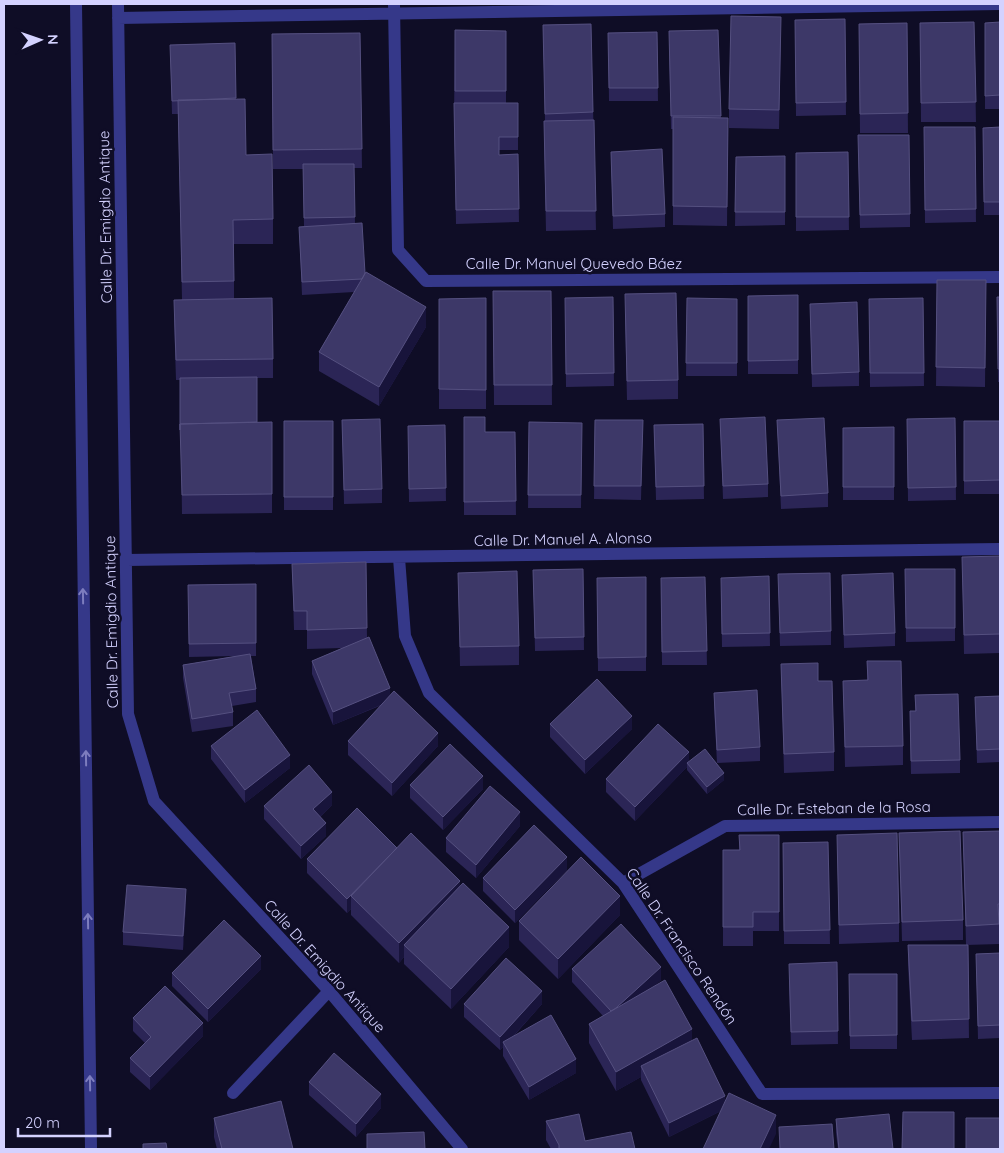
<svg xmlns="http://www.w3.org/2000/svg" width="1004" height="1153" font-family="Quicksand,sans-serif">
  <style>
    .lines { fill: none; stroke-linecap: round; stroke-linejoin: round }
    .minor { stroke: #353889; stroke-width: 12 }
    .tertiary { stroke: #353889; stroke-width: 12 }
    .wall { fill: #2b2556 }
    .shaded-wall { fill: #18143b }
    .building { fill: #3d3868; stroke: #555080 }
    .oneway { stroke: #7d7dbe }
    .labels { text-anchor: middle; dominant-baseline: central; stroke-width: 5; stroke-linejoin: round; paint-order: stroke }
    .street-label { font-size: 15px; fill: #d4d2ff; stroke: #0f0d26 }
  </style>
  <rect width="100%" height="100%" fill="#0f0d26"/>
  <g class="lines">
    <path class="minor" d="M118 4 128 714 154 801 329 991 462 1149
      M394 4 398 250 426 281 1000 277
      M118 18 1000 4
      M399 558 405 636 429 693 623 883 762 1094 1000 1093
      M126 560 1000 549
      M623 883 725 826 1000 822
      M233 1093 329 991"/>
    <path class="tertiary" d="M76 4 91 1149"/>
  </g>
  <path class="wall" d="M845 19 846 115 796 116 795 20Z
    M974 22 976 122H921L920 23Z
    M1000 22V109H985V23Z
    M907 23 908 133H860L859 24Z
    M591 24 596 230 546 231 544 140 545 121 543 25Z
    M455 30 506 31V103H518V150H499V155L518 154 519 222 456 224 454 116Z
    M718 30 721 118H728L727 226 673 225V129H671L669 44Z
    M657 32 658 101H609L608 33Z
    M360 33 362 168H354L355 223 365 273 426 327 379 406 319 371V352L354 292 302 295 299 227 304 226 303 169H273L272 34Z
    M781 36 779 129 729 128V109Z
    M235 43 236 99 246 155 273 219V244H234V299L273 359V378H257V422H272V513L182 514 180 380H176L174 319 182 299 178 114H172L170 45Z
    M924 127H975L976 222 925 223Z
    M1000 127V215H984L983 128Z
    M858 149 910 214V227L860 228Z
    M611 152 665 214V227L613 229Z
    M848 152 849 230 796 231V153Z
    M785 156V225L735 226 736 157Z
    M937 280H986L985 387 936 386Z
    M493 291H551L552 405H494Z
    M798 295V374H748V296Z
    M613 297 614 386 566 387 565 298Z
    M997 297H1000V382H998Z
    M486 298V409H439V299Z
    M687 298 737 299V376H686Z
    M923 298 924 386 870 387 869 299Z
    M810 304 859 372V386L812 387Z
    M625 313 678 380V399L627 400Z
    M464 417 485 432H515L516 515H464Z
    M955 418 956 500 908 501 907 419Z
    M720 419 768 484V497L723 499Z
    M342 420 382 489V503L344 504Z
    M595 420H643L641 500 594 499Z
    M777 420 828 493V507L781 509Z
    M284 421H333V510H284Z
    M964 421H1000V494H964Z
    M529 422 582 423 581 508H528Z
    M703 424 704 499 656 500 654 425Z
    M445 425 446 501 409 502 408 426Z
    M894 427V500H843V428Z
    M1000 556V653L964 654 962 557Z
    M366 562 367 637 390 697 438 746 392 796 348 755V741L382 705 333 725 312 674V661L342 648 307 649V630H294L292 564Z
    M583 569 584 650 535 651 533 570Z
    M905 569H955V641L906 642Z
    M458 573 519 646V665L460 666Z
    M778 574 831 631V645L780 646Z
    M842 575 895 633V646L844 648Z
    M769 576 770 646 722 647 721 591Z
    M646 577V671H598L597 578Z
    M705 577 707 665H662L661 578Z
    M256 584V656H251L256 689V702L232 706 233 712V726L192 732 183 678V665L235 656 189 657 188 585Z
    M867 661 903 746V765L845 767 843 681 867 680Z
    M781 664 818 681 834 752V771L784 773Z
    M714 693 760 747V761L717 763 714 706Z
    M915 695 960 760V773L911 774 910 724 915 711Z
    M1000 696V762L977 763 975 697Z
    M550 724 632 729 585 774 550 737Z
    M211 746 290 768 245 803 211 759Z
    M689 762 724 780 707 794 687 770V767L635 821 606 792V779Z
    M410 785 483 789 443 830 410 798Z
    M332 805 320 817 326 836 301 859 264 819V806Z
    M520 826 476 878 446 852V838Z
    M1000 831V923H999V944L966 945 963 832Z
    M899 833 963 920V940L902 941Z
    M739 835 779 912V931H753V946H723V850H739Z
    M837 835 899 923V942L839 944Z
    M828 842 830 944H784L783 843Z
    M397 848 460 886 509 947 451 1009 404 964V957L399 963 351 915V909L347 913 307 873V859Z
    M567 870 515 923 483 891V878Z
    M186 903 183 950 123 945V932Z
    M620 915 558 979 519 940V921Z
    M908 945H968L969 1038 912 1040 908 964Z
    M1000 953V1038L978 1039 976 954Z
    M837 962 838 1044 791 1045 789 977Z
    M261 969 208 1022 172 986V973Z
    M572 969 661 980 652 988 692 1041 725 1101 776 1134 721 1111 669 1137 641 1080V1077L616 1091 589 1043V1024L603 1016 572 982Z
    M849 974H897V1049H850Z
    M464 1004H542L512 1038 576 1073 529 1100 503 1056V1047L500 1050 464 1017Z
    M133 1018 203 1036 150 1090 130 1072V1058L145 1043 133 1031Z
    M309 1082 381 1108 356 1137 309 1095Z
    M214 1118 293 1149H217L214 1137Z
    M836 1119 893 1149H838L836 1133Z
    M546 1121 585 1141 635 1149H551L546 1140Z"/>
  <path class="shaded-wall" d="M426 307V327L379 406V387Z
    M390 688V701L333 725V712Z
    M632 716V729L585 774V760Z
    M438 733V746L392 796V783Z
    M689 752V765L687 763V767L635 821V807Z
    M290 755V768L245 803V790Z
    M724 773V780L707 794V787Z
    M483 776V789L443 830V817Z
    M332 792V805L313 823V809Z
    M520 812V826L476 878V865Z
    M326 823V836L301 859V846Z
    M567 857V870L515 923V910Z
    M460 881V900L404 945V957L399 963V943Z
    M186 889V903L183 950V936Z
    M351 896V909L347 913V899Z
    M620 896V915L558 979V959Z
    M509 927V947L451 1009V989Z
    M261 956V969L208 1022V1009Z
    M661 967V980L612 1025V1012Z
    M542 991V1004L505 1045 503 1042V1047L500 1050V1037Z
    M203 1023V1036L150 1090V1077Z
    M692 1029V1048L641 1066V1077L616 1091V1072Z
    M576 1059V1073L529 1100V1087Z
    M381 1094V1108L356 1137V1124Z
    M725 1096V1109L669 1137V1123Z
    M776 1115V1134L769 1149H760Z"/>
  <path class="building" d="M731 16 781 17 779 110 729 109Z
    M845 19 846 102 796 103 795 20Z
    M974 22 976 102 921 103 920 23Z
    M1000 22V95L985 96V23Z
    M907 23 908 113 860 114 859 24Z
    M591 24 593 112 545 114 543 25Z
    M455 30 506 31V91H455Z
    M718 30 721 116H671L669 31Z
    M657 32 658 88H609L608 33Z
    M360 33 362 149 273 150 272 34Z
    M235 43 236 98 172 101 170 45Z
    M245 99 246 155 272 154 273 219 233 220 234 281 182 282 178 100Z
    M454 103H518V137H499V155L518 154 519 209 456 210Z
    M673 117 728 118 727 207 673 206Z
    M594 120 596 211H546L544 121Z
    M924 127H975L976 209 925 210Z
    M1000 127V202H984L983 128Z
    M858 135H909L910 214 860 215Z
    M662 149 665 214 613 216 611 152Z
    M848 152 849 217H796V153Z
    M785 156V212H735L736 157Z
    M303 164H354L355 217 304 218Z
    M362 223 365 273 362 279 302 282 299 227Z
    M366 272 426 307 379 387 319 352Z
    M937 280H986L985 368 936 367Z
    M493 291H551L552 385H494Z
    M676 293 678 380 627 381 625 294Z
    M798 295V360L748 361V296Z
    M613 297 614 373 566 374 565 298Z
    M997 297H1000V369H998Z
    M272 298 273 359 176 360 174 300Z
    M486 298V390L439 389V299Z
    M687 298 737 299V363H686Z
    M923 298 924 373H870L869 299Z
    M857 302 859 372 812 374 810 304Z
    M257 377V422L180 424V430V378Z
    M464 417H485V432H515L516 501 464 502Z
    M765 417 768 484 723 486 720 419Z
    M824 418 828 493 781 496 777 420Z
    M955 418 956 487 908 488 907 419Z
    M380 419 382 489 344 490 342 420Z
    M595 420H643L641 486H594Z
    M284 421H333V497H284Z
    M964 421H1000V480L964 481Z
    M272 422V494L182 495 180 424Z
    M529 422 582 423 581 495H528Z
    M703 424 704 486 656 487 654 425Z
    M445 425 446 488 409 489 408 426Z
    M894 427V487H843V428Z
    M1000 556V634L964 635 962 557Z
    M366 562 367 628 307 630V611H294L292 564Z
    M583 569 584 637 535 638 533 570Z
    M905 569H955V628H906Z
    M517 571 519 646 460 647 458 573Z
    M830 573 831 631 780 633 778 574Z
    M893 573 895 633 844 635 842 575Z
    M769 576 770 633 722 634 721 578Z
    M646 577V657L598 658 597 578Z
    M705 577 707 651 662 652 661 578Z
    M256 584V643L189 644 188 585Z
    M369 637 390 688 333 712 312 661Z
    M250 654 256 689 229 693 233 712 192 719 183 665Z
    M867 661H901L903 746 845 747 843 681 868 680Z
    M818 663V681H832L834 752 784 754 781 664Z
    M597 679 632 716 585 760 550 724Z
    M757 690 760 747 717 750 714 693Z
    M394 691 438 733 392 783 348 741Z
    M958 694 960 760 911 761 910 711H916L915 695Z
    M1000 696V749L977 750 975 697Z
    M257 710 290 755 245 790 211 746Z
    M658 724 689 752 635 807 606 779Z
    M450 744 483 776 443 817 410 785Z
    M705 749 724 773 707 787 687 763Z
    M309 765 332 792 313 809 326 823 301 846 264 806Z
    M490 786 520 812 476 865 446 838Z
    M357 808 397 848 347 899 307 859Z
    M534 825 567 857 515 910 483 878Z
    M960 831 963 920 902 922 899 833Z
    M1000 831V904H998L999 924 966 926 963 832Z
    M411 833 460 881 399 943 351 896Z
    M897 833 899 923 839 925 837 835Z
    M739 835H779V912H753V927H723V850H740Z
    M828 842 830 930 784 931 783 843Z
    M581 857 620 896 558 959 519 921Z
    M463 883 509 927 451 989 404 945Z
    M127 885 186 889 183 936 123 932Z
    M224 920 261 956 208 1009 172 973Z
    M621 924 661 967 616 1008 611 1011 572 969Z
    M908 945H968L969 1019 912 1021Z
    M1000 953V1025L978 1026 976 954Z
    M506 958 542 991 500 1037 464 1004Z
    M837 962 838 1031 791 1032 789 964Z
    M849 974H897V1035L850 1036Z
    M665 980 692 1029 616 1072 589 1024Z
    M165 986 203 1023 150 1077 130 1058 151 1037 133 1018Z
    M551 1015 576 1059 529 1087 503 1042Z
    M697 1038 725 1096 669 1123 641 1066Z
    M334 1053 381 1094 356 1124 309 1082Z
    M729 1093 776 1115 760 1149H703Z
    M281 1101 293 1149H222L214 1118Z
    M903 1112H954V1149H902Z
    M579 1114 585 1141 631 1132 635 1149H559V1145L546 1121Z
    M889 1114 893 1149H839L836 1119Z
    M966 1118H1000V1149H966Z
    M832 1124 834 1149H780L779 1127Z
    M424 1132 425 1149H367V1134Z
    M166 1143 167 1149H143V1144Z"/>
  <defs><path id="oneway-shaft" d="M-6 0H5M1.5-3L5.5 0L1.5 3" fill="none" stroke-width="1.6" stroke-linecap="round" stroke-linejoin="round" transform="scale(1.25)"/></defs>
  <g class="oneway">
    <use href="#oneway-shaft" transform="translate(83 596) rotate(-91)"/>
    <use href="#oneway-shaft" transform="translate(86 758) rotate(-91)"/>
    <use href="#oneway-shaft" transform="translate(88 921) rotate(-91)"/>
    <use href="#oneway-shaft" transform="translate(90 1083) rotate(-91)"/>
  </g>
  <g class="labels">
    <g class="street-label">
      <text transform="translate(105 217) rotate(-91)">Calle Dr. Emigdio Antique</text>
      <text x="574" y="263">Calle Dr. Manuel Quevedo Báez</text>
      <text transform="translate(563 539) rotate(-1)">Calle Dr. Manuel A. Alonso</text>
      <text transform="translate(111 622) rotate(-91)">Calle Dr. Emigdio Antique</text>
      <text transform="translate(834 808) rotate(-1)">Calle Dr. Esteban de la Rosa</text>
      <text transform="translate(682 946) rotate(56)">Calle Dr. Francisco Rendón</text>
      <text transform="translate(325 966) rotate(48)">Calle Dr. Emigdio Antique</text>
    </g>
  </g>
  <rect width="1004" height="1153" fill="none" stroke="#d4d2ff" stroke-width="10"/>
  <g transform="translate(40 40) rotate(88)" stroke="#0f0d26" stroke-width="4" paint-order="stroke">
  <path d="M0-4L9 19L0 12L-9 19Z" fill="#d4d2ff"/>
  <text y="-8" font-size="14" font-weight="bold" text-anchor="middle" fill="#d4d2ff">N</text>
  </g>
  <path d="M18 1128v8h92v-8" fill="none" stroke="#d4d2ff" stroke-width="2.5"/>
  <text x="25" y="1128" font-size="15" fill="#d4d2ff" stroke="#0f0d26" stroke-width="4" paint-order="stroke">20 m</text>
</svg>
